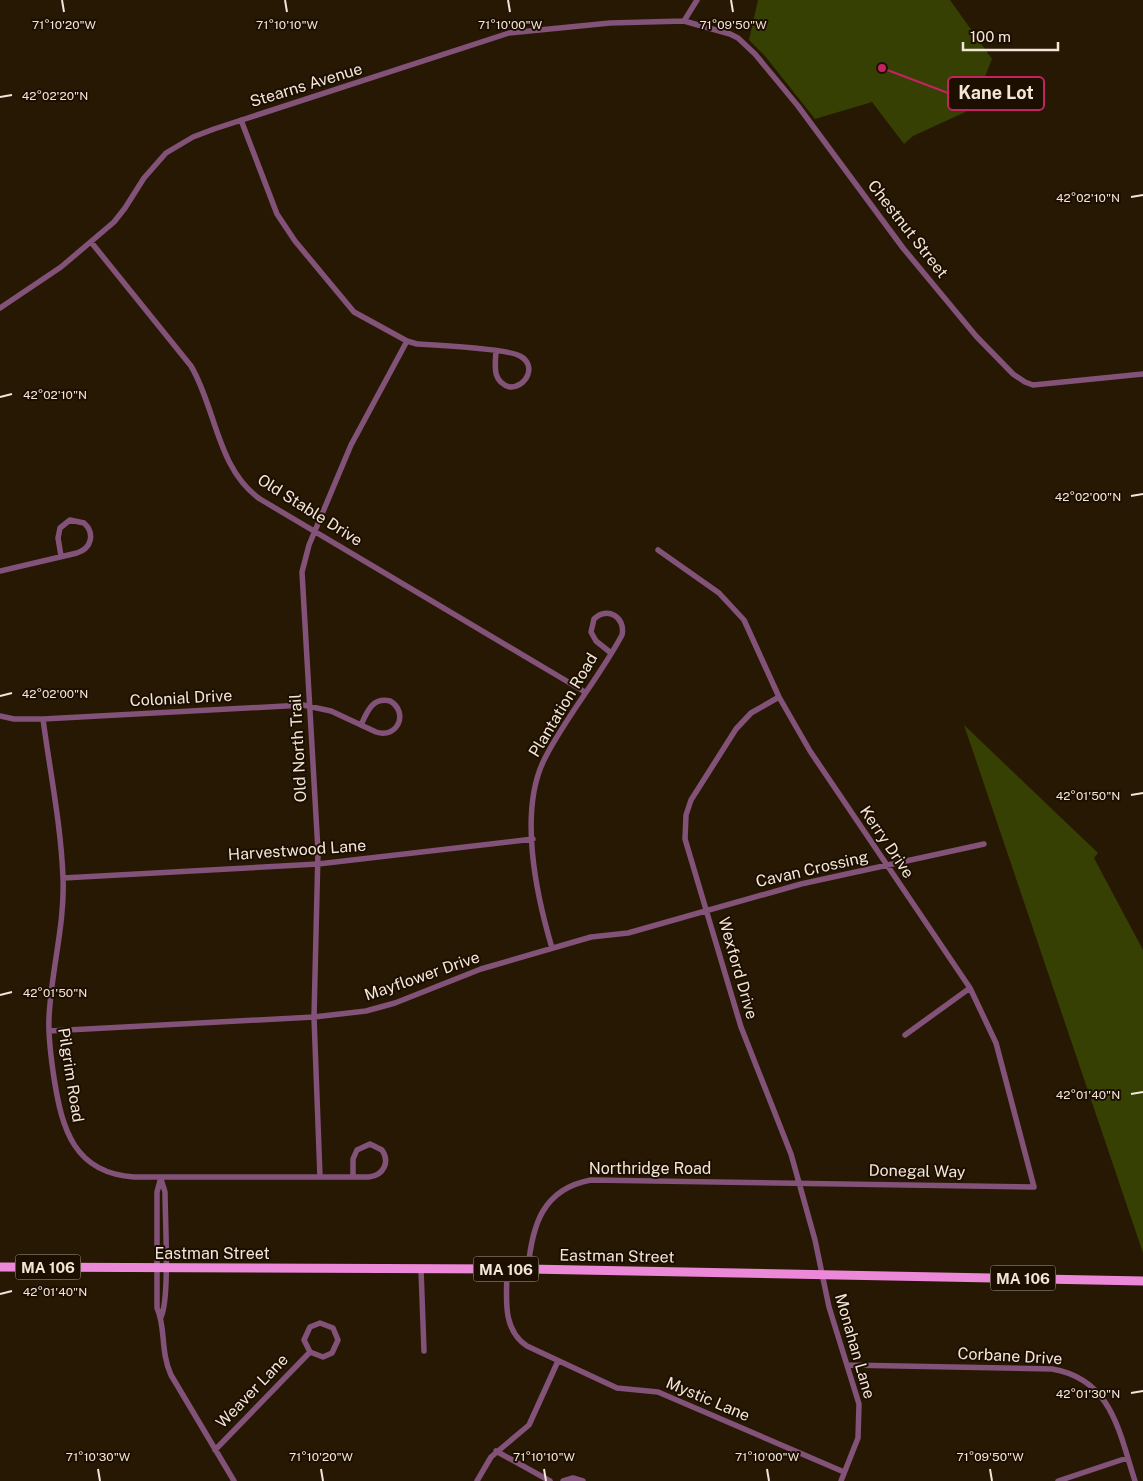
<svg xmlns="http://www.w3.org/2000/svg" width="1143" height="1481" font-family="'Public Sans',sans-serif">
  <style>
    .green { fill: #364002 }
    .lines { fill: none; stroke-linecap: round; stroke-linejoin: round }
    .minor { stroke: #825278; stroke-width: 5.5 }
    .primary { stroke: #ec88d8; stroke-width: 9 }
    .ticks { fill: none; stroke: #f1e6d9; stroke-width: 2 }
    .labels { text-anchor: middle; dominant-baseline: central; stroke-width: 4; stroke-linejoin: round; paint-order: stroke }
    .shield { fill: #1d0f00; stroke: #b1a698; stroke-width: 1 }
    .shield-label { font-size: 15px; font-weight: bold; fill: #f1e6d9 }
    .street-label { font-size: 16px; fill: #f1e6d9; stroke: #1d0f00 }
    .ticks-label { font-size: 12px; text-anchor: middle; fill: #f1e6d9; stroke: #1d0f00; stroke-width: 4; stroke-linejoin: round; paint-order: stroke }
    .leader { fill: none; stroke: #c42261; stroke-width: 2 }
    .callout-dot { fill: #c42261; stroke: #1d0f00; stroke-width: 2 }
    .callout { fill: #1d0f00; stroke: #c42261; stroke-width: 2 }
    .callout-label { font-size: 18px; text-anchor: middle; font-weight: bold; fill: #f1e6d9 }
  </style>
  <rect width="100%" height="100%" fill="#271803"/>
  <path class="green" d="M758 0H950L992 59 972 109 913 136 904 144 872 102 815 119 765 56 749 40Z
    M964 725 1098 853 1094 858 1143 950V1253Z"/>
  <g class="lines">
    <path class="minor" d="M684 21 697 0
      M241 120 277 214 295 241 354 312 407 341 417 344C435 345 509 349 520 356 537 365 527 387 510 387 492 382 495 366 496 351
      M91 242 191 366C216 408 217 469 260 499L585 692
      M0 308 61 267 114 222 125 208 144 178 166 153 193 137 214 129 509 33 610 23 684 21 730 34 738 38 755 54 798 106 903 248 976 336 1013 374 1025 382 1033 385 1143 374
      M0 571 77 553C92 548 95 533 84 523L70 520 60 528 58 538 61 556
      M779 697 751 713 736 729 691 800 686 815 685 839 741 1027 791 1154 815 1240 829 1307 859 1404 858 1438 841 1481
      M0 716 14 719H43L303 705 331 711 376 732C398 739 409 712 390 701 372 697 367 712 361 725
      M43 719C50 772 61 825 63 878 65 925 51 971 49 1018 48 1038 51 1058 54 1078 62 1129 74 1173 134 1177H369C384 1175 390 1162 382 1150L370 1144 357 1150 353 1159V1177
      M63 878 318 864 533 839
      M552 948C536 894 518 810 545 758 567 715 599 678 622 635 626 617 607 606 594 619L591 632 596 641 611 653
      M49 1031 314 1017 366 1011 395 1003 481 969 591 937 628 933 801 884 984 844
      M905 1035 970 988
      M161 1177 157 1192V1308C166 1327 160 1351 171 1375L234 1481
      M320 1177 314 1017 318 851 302 572 309 545 351 445 407 341
      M421 1269 424 1351
      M507 1269C507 1296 501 1329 527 1346L617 1388 658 1392 844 1472
      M528 1269C532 1226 542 1189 591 1180L1034 1187 996 1043 970 988 810 751 779 697 744 620 719 593 658 550
      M161 1317C170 1298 165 1218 165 1192L161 1179
      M847 1365 1052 1369C1112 1379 1119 1432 1135 1481
      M215 1450 310 1352 304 1340 310 1327 320 1323 333 1328 338 1340 332 1353 323 1357 310 1352
      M496 1451 550 1481
      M477 1481 491 1457 529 1425 558 1361
      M563 1481 573 1478 583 1481
      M1058 1481 1127 1458"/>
    <path class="primary" d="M0 1267 528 1269 1143 1281"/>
  </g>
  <path class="ticks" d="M62 0 64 12M285 0 287 12M508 0 510 12M731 0 733 12M0 97 12 95M1131 197 1143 195M0 397 12 394M1131 496 1143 494M0 696 12 693M1131 795 1143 793M0 995 12 992M1131 1094 1143 1092M0 1294 12 1291M1131 1393 1143 1391M98 1469 100 1481M321 1469 323 1481M544 1469 546 1481M767 1469 769 1481M990 1469 992 1481"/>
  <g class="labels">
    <g class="shield">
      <rect x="15.5" y="1254.5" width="65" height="25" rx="4"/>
      <rect x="473.5" y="1256.5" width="65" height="25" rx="4"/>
      <rect x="990.5" y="1265.5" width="65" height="25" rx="4"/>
    </g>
    <g class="shield-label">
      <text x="48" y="1267">MA 106</text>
      <text x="506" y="1269">MA 106</text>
      <text x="1023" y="1278">MA 106</text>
    </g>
    <g class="street-label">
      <text transform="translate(306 85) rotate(-17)">Stearns Avenue</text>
      <text transform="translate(908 229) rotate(52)">Chestnut Street</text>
      <text transform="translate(310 510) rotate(32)">Old Stable Drive</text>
      <text transform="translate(181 698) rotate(-3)">Colonial Drive</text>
      <text transform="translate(563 705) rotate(-59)">Plantation Road</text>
      <text transform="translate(298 748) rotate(-93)">Old North Trail</text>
      <text transform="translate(887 842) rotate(56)">Kerry Drive</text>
      <text transform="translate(297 850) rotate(-4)">Harvestwood Lane</text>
      <text transform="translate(812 869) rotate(-13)">Cavan Crossing</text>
      <text transform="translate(738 968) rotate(74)">Wexford Drive</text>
      <text transform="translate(422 976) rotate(-19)">Mayflower Drive</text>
      <text transform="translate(71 1075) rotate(81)">Pilgrim Road</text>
      <text x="650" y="1168">Northridge Road</text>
      <text transform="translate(917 1171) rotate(1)">Donegal Way</text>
      <text x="212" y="1253">Eastman Street</text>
      <text transform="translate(617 1256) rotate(1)">Eastman Street</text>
      <text transform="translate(855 1346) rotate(74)">Monahan Lane</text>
      <text transform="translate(1010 1356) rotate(3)">Corbane Drive</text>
      <text transform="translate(252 1391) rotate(-46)">Weaver Lane</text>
      <text transform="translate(708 1399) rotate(23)">Mystic Lane</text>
    </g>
  </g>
  <g class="ticks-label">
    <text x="64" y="29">71°10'20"W</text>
    <text x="287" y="29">71°10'10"W</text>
    <text x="510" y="29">71°10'00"W</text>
    <text x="733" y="29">71°09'50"W</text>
    <text x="55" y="100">42°02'20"N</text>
    <text x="1088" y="202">42°02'10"N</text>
    <text x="55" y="399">42°02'10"N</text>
    <text x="1088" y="501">42°02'00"N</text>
    <text x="55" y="698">42°02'00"N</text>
    <text x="1088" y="800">42°01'50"N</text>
    <text x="55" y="997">42°01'50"N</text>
    <text x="1088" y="1099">42°01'40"N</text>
    <text x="55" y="1296">42°01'40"N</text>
    <text x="1088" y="1398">42°01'30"N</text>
    <text x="98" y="1461">71°10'30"W</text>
    <text x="321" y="1461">71°10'20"W</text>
    <text x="544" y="1461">71°10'10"W</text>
    <text x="767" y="1461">71°10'00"W</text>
    <text x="990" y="1461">71°09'50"W</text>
  </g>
  <path class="leader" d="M882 68L948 93"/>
  <circle class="callout-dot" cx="882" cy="68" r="5"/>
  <rect class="callout" x="948" y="77" width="96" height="33" rx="5"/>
  <g class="callout-label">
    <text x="996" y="99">Kane Lot</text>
  </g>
  <path d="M963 42v8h95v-8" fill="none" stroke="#f1e6d9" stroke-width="2.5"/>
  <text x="970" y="42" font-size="15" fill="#f1e6d9" stroke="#1d0f00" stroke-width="4" paint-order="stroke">100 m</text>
</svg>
